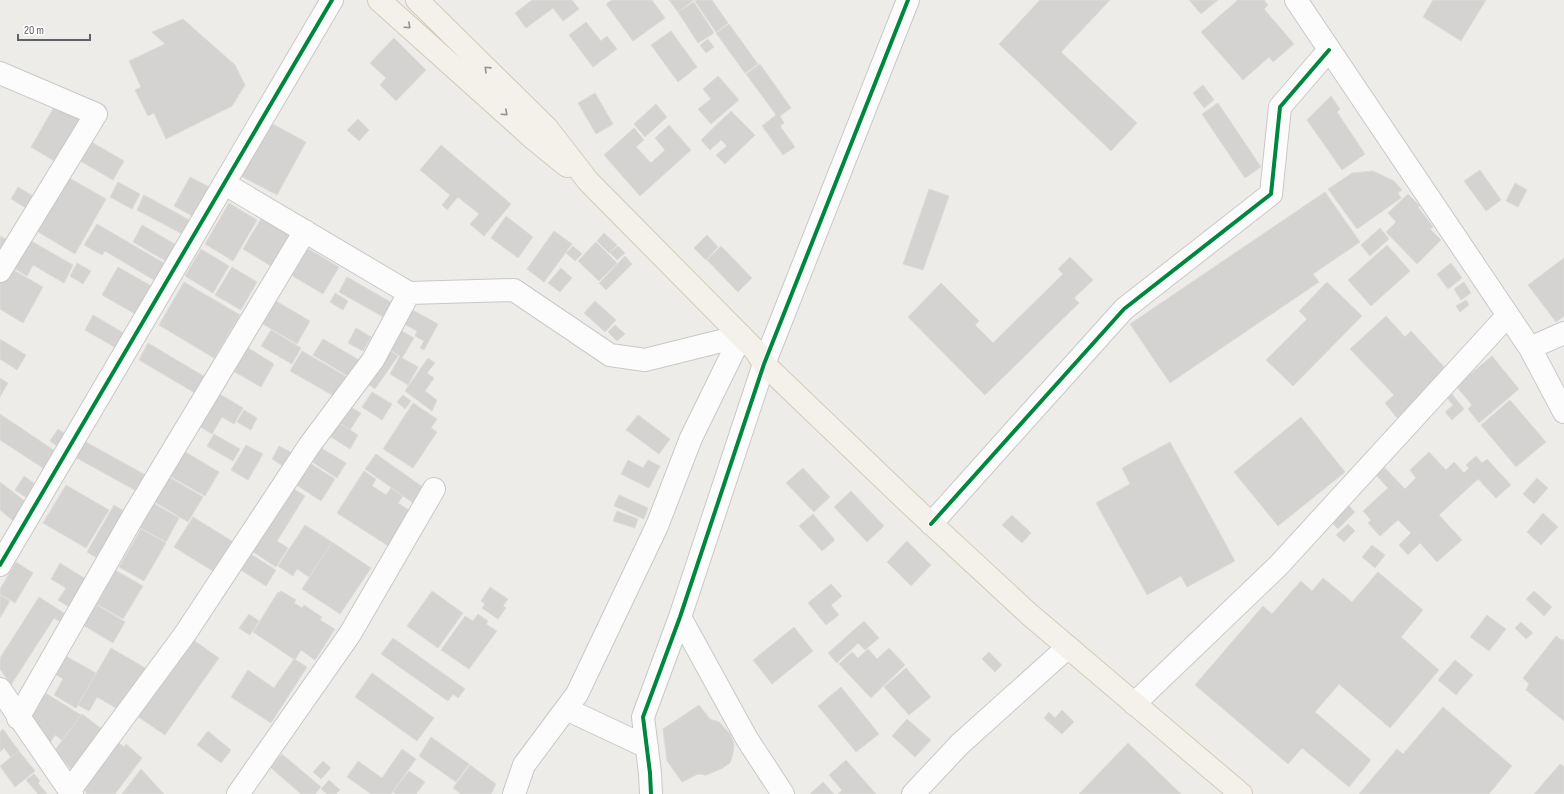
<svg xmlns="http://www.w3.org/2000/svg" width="1564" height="794" font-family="'Sofia Sans Condensed',sans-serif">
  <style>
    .building { fill: #d4d3d1; stroke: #dcdbd8 }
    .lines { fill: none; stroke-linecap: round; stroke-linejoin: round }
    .minor-casing { stroke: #c8c8c8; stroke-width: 24 }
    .major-casing { stroke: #d3cbb9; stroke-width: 24 }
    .minor { stroke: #fcfcfc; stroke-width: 22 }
    .major { stroke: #f3f1e9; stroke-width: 22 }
    .cycleway-casing { stroke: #fff; stroke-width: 6 }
    .cycleway { stroke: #00873e; stroke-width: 4 }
    .oneway { stroke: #929393 }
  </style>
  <rect width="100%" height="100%" fill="#edece9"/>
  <path class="building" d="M532 0H572L579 9 563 21 553 8 526 28 515 13Z
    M612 0H652L665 18 633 41 606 4Z
    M669 0H694L678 12Z
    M697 0H712L728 23 716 32 695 1Z
    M1040 0H1110L1061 52 1137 123 1111 151 999 44Z
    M1189 0H1218L1201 14Z
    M1238 0H1264L1268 5 1264 9 1294 44 1273 62 1269 57 1243 80 1201 32Z
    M1433 0H1486L1461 41 1423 17Z
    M694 2 714 33 698 43 678 12Z
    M183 19 235 65 245 85 232 106 166 139 154 113 148 116 135 90 141 87 129 61 165 44 152 32Z
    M586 22 601 41 607 36 617 49 593 67 569 35Z
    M729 24 758 64 745 73 716 33Z
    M671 31 697 67 678 82 651 45Z
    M394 38 426 70 396 101 380 85 386 78 370 63Z
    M708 39 714 47 706 53 700 45Z
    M760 64 791 108 780 116 784 123 780 126 795 147 783 155 762 126 776 115 746 74Z
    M718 76 739 100 711 124 698 109 711 99 703 89Z
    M1203 85 1214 100 1204 108 1193 93Z
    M595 93 613 124 596 134 578 103Z
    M1331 96 1340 109 1337 112 1365 154 1342 170 1307 120Z
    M57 102 88 120 61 165 31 147Z
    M1218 103 1261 167 1245 178 1202 114Z
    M656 104 667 117 645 137 634 124Z
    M731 111 755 135 725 164 716 155 727 146 721 140 710 150 701 140Z
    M358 119 369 130 359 141 347 130Z
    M269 122 306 142 277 195 241 176Z
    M669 125 691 150 640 196 604 155 634 128 644 140 636 147 651 163 665 150 655 138Z
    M88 140 124 161 113 180 77 159Z
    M441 145 511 204 484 236 470 224 479 214 458 197 447 210 442 205 450 195 420 170Z
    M1480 170 1501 200 1486 211 1464 181Z
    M1373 171 1394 181 1402 190 1398 193 1401 198 1357 229 1328 189 1352 173Z
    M66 176 106 199 75 254 35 230Z
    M190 177 213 189 198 219 174 206Z
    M118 182 140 194 132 209 110 197Z
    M1515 183 1527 190 1518 207 1506 201Z
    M18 187 33 196 26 208 11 199Z
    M929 189 949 196 923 270 903 264Z
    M1325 192 1360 242 1313 274 1319 282 1170 383 1130 324Z
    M1408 194 1420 206 1418 207 1433 227 1430 229 1441 240 1417 264 1386 232 1396 222 1388 213Z
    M144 195 193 222 186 236 137 210Z
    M229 203 257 220 233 261 205 244Z
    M506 216 533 237 518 258 491 238Z
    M262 217 290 235 271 266 243 249Z
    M97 224 169 266 159 283 105 251 102 255 84 245Z
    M142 225 180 247 171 264 133 242Z
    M1380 228 1389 239 1370 256 1361 245Z
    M554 231 572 244 544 282 527 269Z
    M604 233 617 245 609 253 597 241Z
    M707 235 718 247 706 260 694 248Z
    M0 236 9 241 0 252Z
    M26 238 73 265 64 283 33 265 27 276 10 266Z
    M596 242 617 263 599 281 578 261Z
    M302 245 339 267 323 294 286 272Z
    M1387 245 1410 271 1371 306 1348 280Z
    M573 246 582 254 575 261 566 253Z
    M618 246 625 253 617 260 610 253Z
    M721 246 752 278 738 292 707 260Z
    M201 249 229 266 213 293 185 276Z
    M625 256 632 264 606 290 599 283Z
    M1070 257 1093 280 1074 298 1079 303 985 395 908 317 941 283 979 321 975 325 993 343 1063 274 1058 269Z
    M1564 258V316L1556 322 1528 285Z
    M77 263 91 271 83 284 70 276Z
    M1451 263 1462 278 1448 289 1437 274Z
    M8 267 43 287 23 323 0 309V282Z
    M118 267 153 287 137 315 102 295Z
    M232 267 257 282 241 310 215 295Z
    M561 268 572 278 560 292 548 283Z
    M347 277 394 304 385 318 339 292Z
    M184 282 240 315 214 358 159 325Z
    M1327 282 1362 316 1293 386 1266 360 1307 319 1299 311Z
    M1464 282 1471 293 1461 300 1454 289Z
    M335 293 348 301 343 310 330 302Z
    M269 297 310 321 297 344 256 320Z
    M1466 300 1469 305 1460 312 1456 306Z
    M595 301 616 320 605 332 584 313Z
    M409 308 438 324 424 350 420 348 424 341 415 336 417 331 401 322Z
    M93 315 127 335 118 349 85 330Z
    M1386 316 1405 337 1411 331 1448 371 1397 418 1385 403 1394 395 1350 349Z
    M615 325 625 334 617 341 608 332Z
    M356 328 371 337 363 351 348 343Z
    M271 330 301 348 292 364 261 346Z
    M400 330 414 338 402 358 418 367 408 385 390 374 400 356 389 349Z
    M0 339 26 355 17 370 0 359Z
    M323 339 361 361 351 378 313 355Z
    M148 343 205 377 195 393 139 360Z
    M242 344 274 364 261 387 228 368Z
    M388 350 398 356 375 389 365 382Z
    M302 351 352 380 341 400 290 371Z
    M1492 356 1519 389 1479 423 1468 409 1472 405 1456 386Z
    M428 358 435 363 427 373 434 378 425 391 437 400 432 411 405 391Z
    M0 378 8 383 0 397Z
    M213 390 243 408 234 424 222 417 212 434 194 423Z
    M372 392 392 404 382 420 362 407Z
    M1452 394 1464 409 1452 420 1445 412 1453 405 1447 398Z
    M403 395 411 401 405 409 397 402Z
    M1510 400 1546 442 1516 467 1481 425Z
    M413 403 437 419 431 428 437 432 413 468 383 449Z
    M345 404 361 413 350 430 335 420Z
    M244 410 257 418 251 430 237 422Z
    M0 414 61 455 49 472 0 440Z
    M638 415 670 439 659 454 626 430Z
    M1301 417 1345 472 1278 526 1234 472Z
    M336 421 358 435 350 449 328 435Z
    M58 429 69 436 61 449 50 441Z
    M214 434 240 449 233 461 207 446Z
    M84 441 149 477 140 493 75 457Z
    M1170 442 1235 561 1187 587 1181 576 1147 595 1096 503 1130 484 1122 468Z
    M246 445 263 454 248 480 231 470Z
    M279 446 294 454 286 468 272 459Z
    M318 446 346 463 337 478 309 460Z
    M182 450 219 472 205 496 168 475Z
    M1429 452 1446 470 1454 462 1464 473 1469 468 1466 465 1476 456 1482 463 1487 459 1511 485 1496 498 1478 479 1439 515 1462 540 1437 562 1420 543 1408 555 1399 545 1411 533 1398 520 1380 536 1368 523 1371 520 1363 511 1388 488 1375 474 1383 466 1405 489 1416 478 1410 470Z
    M376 454 427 490 416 505 365 469Z
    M305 460 335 479 321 501 292 482Z
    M628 460 643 468 648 460 660 466 649 488 621 474Z
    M803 468 830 497 814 512 786 483Z
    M364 471 376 479 372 486 386 495 391 488 403 496 398 503 412 512 390 547 337 513Z
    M24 476 39 487 30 500 15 490Z
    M167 476 203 497 188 522 153 501Z
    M1537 478 1548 488 1534 504 1523 494Z
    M0 482 30 505 16 523 0 510Z
    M286 484 305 496 277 541 288 548 276 567 247 548Z
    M66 485 109 510 86 548 43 523Z
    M851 491 884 526 867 542 834 507Z
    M619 495 648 508 644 519 614 506Z
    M153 503 179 518 166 542 139 527Z
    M114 505 129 514 102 561 87 552Z
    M1348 505 1355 512 1338 529 1331 522Z
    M617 511 638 519 635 528 613 521Z
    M1543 513 1558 527 1541 545 1527 532Z
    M813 514 835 540 822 551 799 526Z
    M1012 515 1031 533 1022 543 1002 525Z
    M193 517 235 543 216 573 174 547Z
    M1348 524 1355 531 1344 542 1336 535Z
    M305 525 332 542 309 577 297 569 293 576 278 566Z
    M141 529 166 543 144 581 119 567Z
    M907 541 931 565 911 586 887 562Z
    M332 542 371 568 340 614 302 589Z
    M1372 545 1385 555 1375 568 1362 557Z
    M243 549 276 570 266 586 233 565Z
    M16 562 33 573 15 603 0 594V589Z
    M60 563 94 584 77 612 58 600 66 588 51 579Z
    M115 570 143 586 123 619 95 603Z
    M1378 572 1423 610 1401 637 1439 670 1390 728 1339 684 1315 712 1371 760 1349 787 1302 748 1288 764 1195 685 1263 606 1272 614 1301 581 1312 591 1323 578 1352 602Z
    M831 584 842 596 831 605 839 615 826 625 808 603Z
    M490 587 508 599 503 606 506 608 498 619 482 608 485 604 481 601Z
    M281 591 296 600 294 603 302 608 304 605 322 617 320 620 335 629 315 660 301 650 295 660 253 632 278 592 280 593Z
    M432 591 463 613 438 648 407 626Z
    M1534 591 1552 607 1544 616 1526 599Z
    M0 595 10 601 0 618Z
    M39 597 67 615 62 623 54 618 11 685 0 669V658Z
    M95 604 125 622 113 643 83 625Z
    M249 614 259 621 250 635 239 628Z
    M478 614 488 621 486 624 497 631 469 669 441 650 465 616 473 621Z
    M1487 615 1506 629 1489 651 1470 637Z
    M864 621 879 638 865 650 858 643 837 663 828 653Z
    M1521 622 1533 633 1526 639 1515 628Z
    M794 627 813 651 772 684 753 660Z
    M1556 636 1563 641 1564 639V721L1526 690 1529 684 1523 678Z
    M189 637 219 658 165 735 134 714Z
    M393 638 465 689 458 698 453 694 448 701 381 654Z
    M111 648 152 672 123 712 97 697 89 711 78 705Z
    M889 648 905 665 871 698 839 664 852 652 858 658 868 649 877 659Z
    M989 652 1002 665 995 672 982 659Z
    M62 654 96 673 76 708 54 695 63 679 52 672Z
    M294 659 307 667 271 723 231 697 248 670 274 688Z
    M1455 660 1473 675 1456 695 1438 680Z
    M906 668 931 697 909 715 884 687Z
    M372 673 434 718 417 741 355 697Z
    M841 687 879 734 856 752 818 706Z
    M39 689 81 715 62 740 55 735 50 743 27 709Z
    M699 705 710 719 719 722 731 735 734 744 733 754 730 763 721 769 706 775 698 774 682 782 667 761 663 729Z
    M1443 707 1512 766 1489 794H1359L1397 749 1403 754Z
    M1062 710 1074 722 1062 734 1044 718 1049 712 1055 718Z
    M82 714 107 733 75 774 55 750Z
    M907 719 931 740 915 757 892 736Z
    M3 729 19 751 11 757 4 748 0 752V732Z
    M208 731 231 750 221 763 197 745Z
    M431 737 469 764 456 782 419 756Z
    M113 739 124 747 126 744 142 758 115 794H87L79 783Z
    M1128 743 1181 794H1079Z
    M402 749 416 759 391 794H371L347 777 358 761 382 778Z
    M19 751 35 771 15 787 0 766Z
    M282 754 321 787 315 794H301L270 767Z
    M846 760 876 794H838L842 790 829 775Z
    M323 761 331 768 321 779 313 772Z
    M1560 764 1564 767V794H1534Z
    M470 765 496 784 491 794H461L453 788Z
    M141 769 164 794H122Z
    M409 771 425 782 416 794H396L393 792Z
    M34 774 40 781 38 783 47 794H38L26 780Z
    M329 780 340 790 336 794H327L321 789Z
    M823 782 834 794H810Z"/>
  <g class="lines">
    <g class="minor-casing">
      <path id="minor" d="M1296 0 1530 348 1564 412
        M0 73 96 114 0 271
        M225 184 409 293 514 290 610 355 645 360 741 336
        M1530 348 1564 333
        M931 524 1124 309 1271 194 1280 107 1329 50
        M0 565 332 0
        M680 617 747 739 783 794
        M0 689 72 794
        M1134 704 1278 566 1508 315
        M566 709 647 747
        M18 718 134 515 305 231
        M70 790 185 634 309 446 373 360 409 293
        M238 794 350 634 434 489
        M514 794 524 765 577 694 657 526 691 438 741 336
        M651 794 650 773 643 717 680 617 764 364 908 0
        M913 794 960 744 1068 647"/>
    </g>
    <g class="major-casing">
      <path id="major" d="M379 0 535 140 567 166
        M417 0 547 128 588 181 755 350 764 364 908 502 1029 614 1241 794"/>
    </g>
    <use href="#minor" class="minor"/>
    <use href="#major" class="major"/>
    <g class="cycleway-casing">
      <path id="cycleway" d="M931 524 1124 309 1271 194 1280 107 1329 50
        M0 565 332 0
        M651 794 650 773 643 717 680 617 764 364 908 0"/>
    </g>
    <use href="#cycleway" class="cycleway"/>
  </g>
  <defs><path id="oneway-chevron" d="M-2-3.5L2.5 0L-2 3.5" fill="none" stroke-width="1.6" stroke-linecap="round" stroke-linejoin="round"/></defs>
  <g class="oneway">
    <use href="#oneway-chevron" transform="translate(408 26) rotate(42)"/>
    <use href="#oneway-chevron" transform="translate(487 69) rotate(-136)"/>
    <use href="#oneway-chevron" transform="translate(505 113) rotate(42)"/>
  </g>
  <path d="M18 34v6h72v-6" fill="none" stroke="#5e6165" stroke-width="2"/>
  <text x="24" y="34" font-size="12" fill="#5e6165" stroke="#ffffff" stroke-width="3" paint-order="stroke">20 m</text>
</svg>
